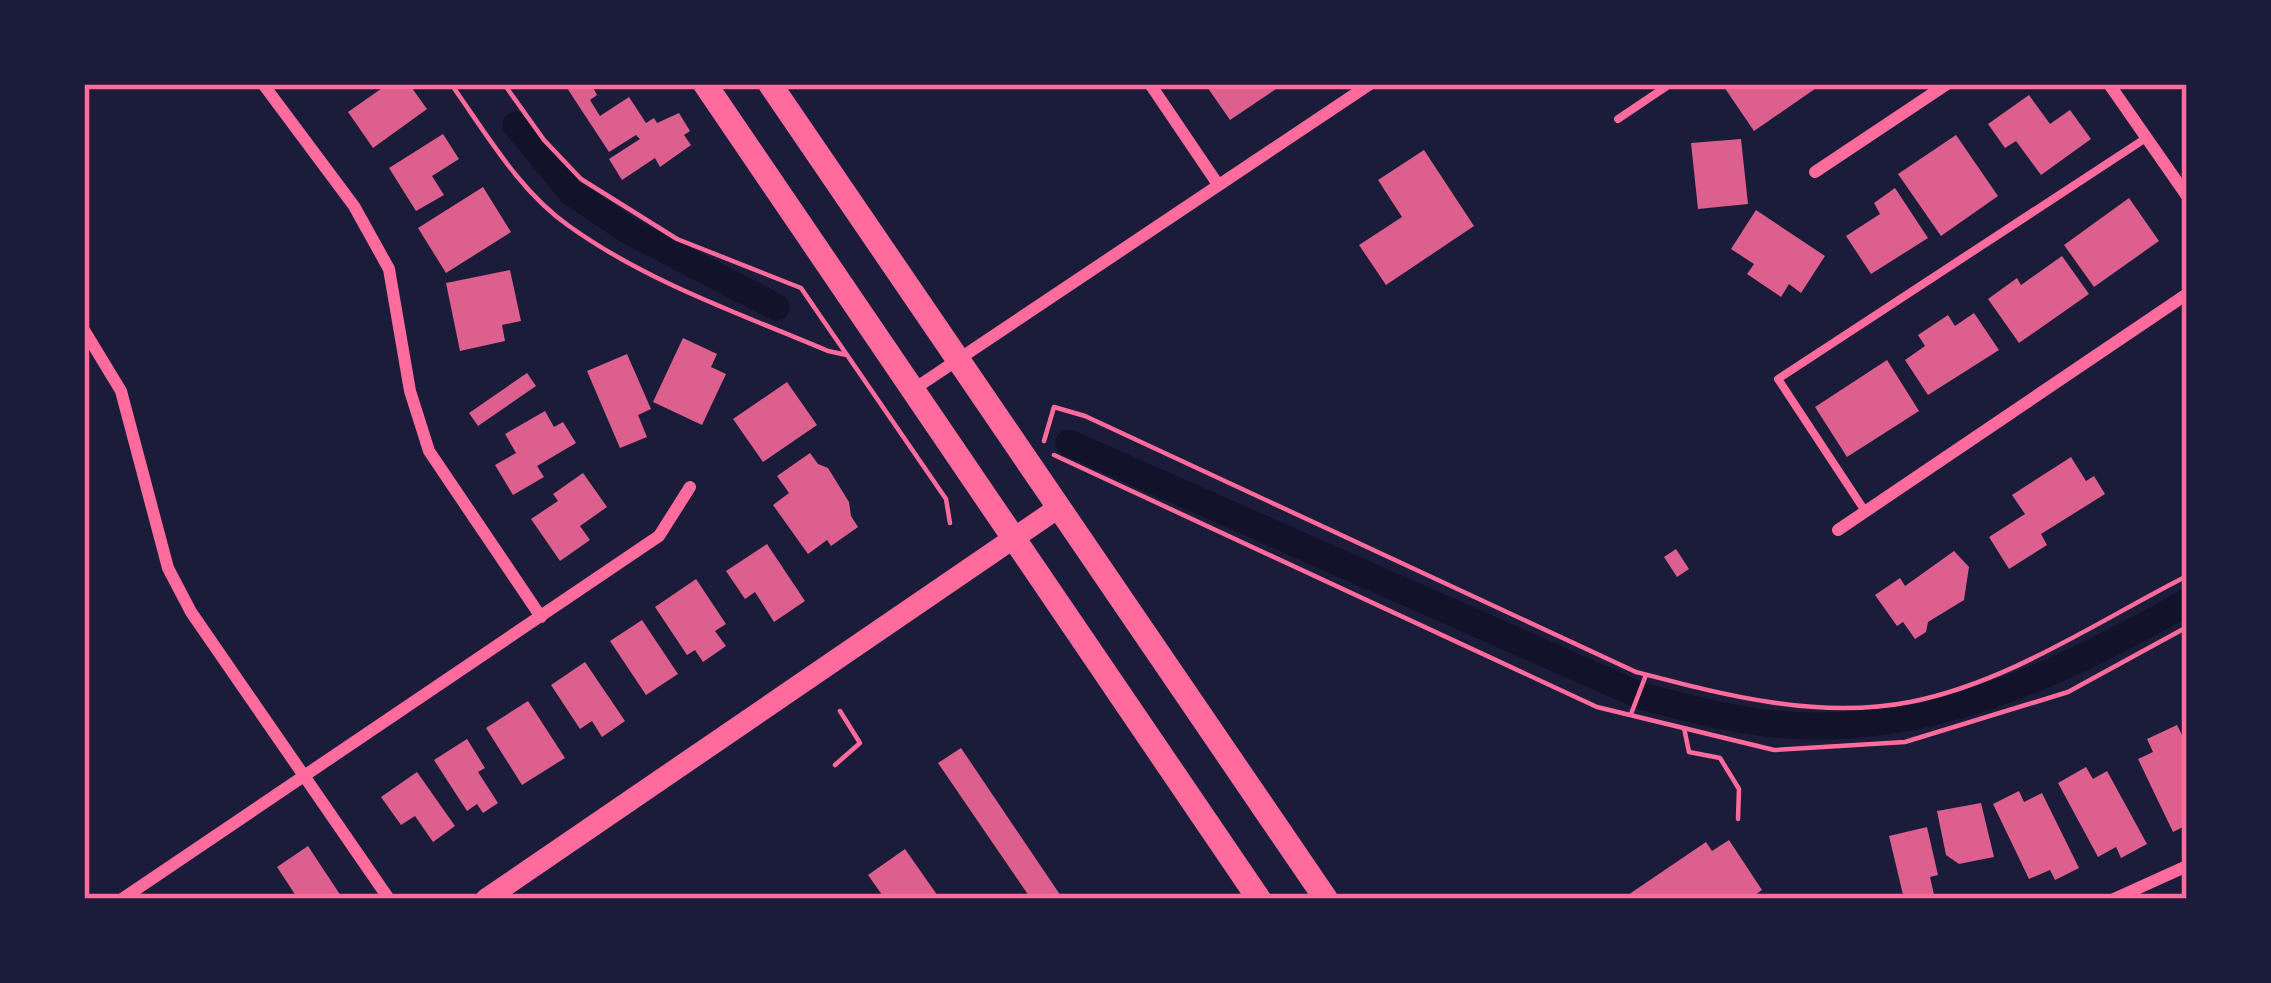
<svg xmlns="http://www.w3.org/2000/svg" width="2271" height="983" font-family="'Archivo Narrow',sans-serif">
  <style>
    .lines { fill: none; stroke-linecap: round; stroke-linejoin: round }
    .canal { stroke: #12122b; stroke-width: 27 }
    .building { fill: #dd5f8e }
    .path { stroke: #ff6b9d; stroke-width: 4.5 }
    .service { stroke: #ff6b9d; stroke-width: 8 }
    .minor { stroke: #ff6b9d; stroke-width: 12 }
    .secondary { stroke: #ff6b9d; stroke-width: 21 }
    .primary { stroke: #ff6b9d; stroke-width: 24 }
    .neatline { fill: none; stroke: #ff6b9d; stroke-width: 4.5 }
  </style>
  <rect width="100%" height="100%" fill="#1b1b3a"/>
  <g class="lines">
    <path class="canal" d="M516 125 571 192 629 231 776 307
      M1069 443 1641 696C1698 711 1755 726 1814 726 1949 727 2072 668 2187 602"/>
  </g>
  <path class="building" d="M388 84H409L427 109 373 148 348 112Z
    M573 84H591L597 95 590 100 600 116 629 97 646 123 654 118 657 123 679 113 690 131 684 135 691 145 660 167 655 158 622 180 609 159 640 139 636 135 609 152 567 88Z
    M1205 84H1272L1276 89 1230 120Z
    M1722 84H1822L1754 131Z
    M2029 95 2050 124 2070 110 2091 139 2041 175 2016 141 2005 148 1988 124Z
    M443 134 459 159 432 176 444 195 416 211 389 168Z
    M1956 135 1998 196 1941 236 1898 174Z
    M1741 139 1748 204 1698 209 1691 143Z
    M1424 150 1474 226 1386 285 1359 245 1402 217 1378 180Z
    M483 187 511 232 446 273 418 228Z
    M1895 188 1928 238 1871 274 1846 236 1880 214 1874 203Z
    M2129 198 2159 241 2094 287 2064 245Z
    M1756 210 1825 256 1801 293 1789 284 1781 297 1747 274 1754 264 1731 249Z
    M2062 256 2089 294 2019 343 1988 299 2017 278 2021 285Z
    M510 270 521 321 502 325 505 341 460 351 446 283Z
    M1974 313 1999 350 1928 395 1905 360 1925 346 1918 335 1948 315 1955 326Z
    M683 338 717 354 711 367 726 374 702 425 653 402Z
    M627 354 651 409 638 415 647 437 620 448 587 371Z
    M1887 360 1919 411 1847 457 1815 407Z
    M527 373 536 386 478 426 469 413Z
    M787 382 817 425 763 462 733 419Z
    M545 411 554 427 563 422 576 443 537 466 544 477 513 495 495 465 516 453 505 434Z
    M810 453 818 464 828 468 849 502 851 516 858 527 831 546 827 540 808 554 773 505 789 493 777 476Z
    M2071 457 2086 481 2094 476 2105 494 2041 534 2047 545 2009 569 1989 537 2025 514 2012 495Z
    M583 473 607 507 580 526 590 540 560 561 531 519 558 501 553 494Z
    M767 544 805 601 774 622 755 592 745 599 726 571Z
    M1676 549 1689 569 1677 577 1664 557Z
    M1954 551 1969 567 1964 600 1928 622 1926 632 1915 639 1903 622 1897 626 1875 595 1900 578 1905 586Z
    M696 579 726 624 715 631 726 646 703 662 695 650 687 655 655 607Z
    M642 620 678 674 646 695 610 641Z
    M585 662 625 721 602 737 592 721 580 729 551 685Z
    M528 701 565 758 522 785 486 728Z
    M2177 725 2187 745V825L2173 832 2138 759 2153 752 2147 739Z
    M467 739 485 768 478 772 498 803 483 813 477 804 467 811 434 760Z
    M961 748 1063 899H1031L938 763Z
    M2086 767 2093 779 2107 771 2147 844 2121 858 2116 847 2098 857 2058 783Z
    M417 772 455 826 433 842 415 816 401 825 381 797Z
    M2019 791 2024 802 2042 793 2079 868 2055 880 2050 870 2029 879 1993 804Z
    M1981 803 1994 857 1959 864 1946 855 1937 811Z
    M1927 827 1938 875 1930 877 1935 899H1904L1889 836Z
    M1729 840 1762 890 1749 899H1622L1706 842 1712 851Z
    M308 846 343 899H298L277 867Z
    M905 849 940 899H885L868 875Z"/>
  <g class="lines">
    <path class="path" d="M451 84C486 133 519 191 569 226 647 282 741 314 828 351L847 355
      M504 84 544 140 581 179 677 239 801 288 946 499 950 523
      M1044 441 1054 407 1085 416 1636 672C1724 695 1818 720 1910 702 2008 683 2098 621 2187 576
      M1054 455 1597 707 1774 750 1905 742 2068 692 2187 627
      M1631 714 1646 675
      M1684 728 1689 752 1720 758 1739 789 1738 819
      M835 765 860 743 840 711"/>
    <path class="service" d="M1618 119 1670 84
      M1865 511 1778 379 2146 138"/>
    <path class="minor" d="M263 84 354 206 389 269 410 391 429 451 541 617
      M1150 84 1217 183
      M2109 84 2187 196
      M1815 172 1947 84
      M84 330 121 391 168 568 191 612 389 899
      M914 389 1370 84
      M1838 530 2187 294
      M122 899 659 536 690 487
      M2114 899 2187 866"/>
    <path class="secondary" d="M486 899 1058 508"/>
    <path class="primary" d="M705 84 1259 899
      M770 84 1326 899"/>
  </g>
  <rect width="2271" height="983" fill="none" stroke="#1b1b3a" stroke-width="174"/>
  <rect x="87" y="87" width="2097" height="809" class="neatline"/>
</svg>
